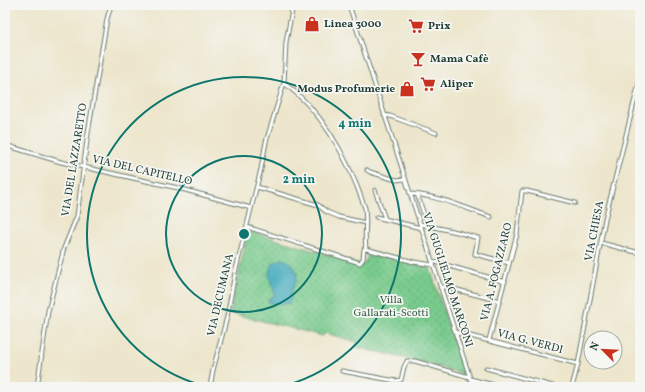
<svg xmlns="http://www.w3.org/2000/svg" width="645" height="392" font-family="Vollkorn,serif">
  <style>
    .park { fill: url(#park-dots); stroke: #4c8460 }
    .water { fill: #3ca9bb; stroke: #2e7378 }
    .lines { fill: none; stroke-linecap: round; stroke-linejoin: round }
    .minor-casing { stroke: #677869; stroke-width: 5 }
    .minor { stroke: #fff; stroke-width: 3 }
    .ring { fill: none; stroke: #0f766e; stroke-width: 2 }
    .labels { text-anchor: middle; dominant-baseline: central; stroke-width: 3.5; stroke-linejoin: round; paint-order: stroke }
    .poi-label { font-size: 11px; font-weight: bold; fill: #1f3d34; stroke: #f6f6f2; text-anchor: start }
    .street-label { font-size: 11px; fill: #1f3d34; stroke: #f6f6f2 }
    .park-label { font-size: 11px; fill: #36604a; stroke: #f6f6f2 }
    .centre { fill: #0f766e; stroke: #f6f6f2; stroke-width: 2 }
    .ring-label { font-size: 12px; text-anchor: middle; font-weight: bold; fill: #0f766e; stroke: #f6f6f2; stroke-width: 3.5; stroke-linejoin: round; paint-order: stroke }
  </style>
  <defs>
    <pattern id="park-dots" width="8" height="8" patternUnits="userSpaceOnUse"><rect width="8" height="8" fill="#79cb8d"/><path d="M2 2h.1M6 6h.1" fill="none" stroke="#63a674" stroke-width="1.8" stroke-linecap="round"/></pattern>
  </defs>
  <rect width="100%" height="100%" fill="#f6f6f2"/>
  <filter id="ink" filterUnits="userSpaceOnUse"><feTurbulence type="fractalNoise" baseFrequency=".025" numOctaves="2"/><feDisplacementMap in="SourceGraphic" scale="8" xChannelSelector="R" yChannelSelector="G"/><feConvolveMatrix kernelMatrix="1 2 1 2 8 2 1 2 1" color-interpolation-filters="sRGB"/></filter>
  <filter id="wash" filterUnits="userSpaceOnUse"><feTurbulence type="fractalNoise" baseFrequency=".012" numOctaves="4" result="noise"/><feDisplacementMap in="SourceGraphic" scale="16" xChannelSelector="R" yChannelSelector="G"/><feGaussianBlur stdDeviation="0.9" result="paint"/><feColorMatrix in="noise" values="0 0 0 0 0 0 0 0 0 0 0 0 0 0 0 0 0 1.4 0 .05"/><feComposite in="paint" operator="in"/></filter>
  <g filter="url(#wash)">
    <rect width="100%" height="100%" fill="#ede6cc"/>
    <path class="park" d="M248 231 356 263 364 264 367 258 368 252 430 268 464 374 413 360 356 347 357 342 325 333 323 336 230 313Z"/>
    <path class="water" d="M282 259C293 262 299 270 296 281 295 284 293 287 292 290 290 295 293 298 289 303L284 304 270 303 268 302V299L274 296C275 282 262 277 274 262Z"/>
  </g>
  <g filter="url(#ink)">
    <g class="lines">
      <g class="minor-casing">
        <path id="minor" d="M349 5 473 387
          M284 83C325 113 349 161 365 208 367 222 364 235 366 249
          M384 115 390 116 436 133
          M5 145 61 162 178 188 251 208
          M367 170 370 172 396 180 405 179
          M257 187 318 205 327 212 339 217 366 223
          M375 190 385 219
          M410 194C437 195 465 208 491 217
          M417 194 428 226
          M376 217 421 228
          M420 224 457 232 478 238 475 254 509 263
          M247 227 360 263 363 259 364 249H366L414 262 433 265
          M601 243 640 253
          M432 261 505 282
          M440 287H446L500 301
          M455 332 578 364
          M489 340 517 234 522 191H527L575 203
          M486 368 556 387
          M342 371 396 381 401 380 404 367 407 361H415L469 377
          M470 379 502 387
          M37 387 48 311 64 248 77 216 88 133 107 19 111 5
          M210 387 213 370 227 317 235 273 261 169 266 142 284 83 286 42 293 5
          M572 387 578 364 605 219 640 79"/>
      </g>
      <use href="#minor" class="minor"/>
    </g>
  </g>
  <g class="ring">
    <circle cx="244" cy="234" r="78"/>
    <path d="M209 387A157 157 0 1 1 279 387"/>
  </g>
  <defs>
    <g id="shop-bare" transform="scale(1.2)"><path d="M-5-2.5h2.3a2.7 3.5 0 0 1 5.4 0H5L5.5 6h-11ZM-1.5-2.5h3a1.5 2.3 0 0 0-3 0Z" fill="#c8321e" stroke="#f6f6f2" stroke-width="2.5" paint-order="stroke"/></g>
    <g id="supermarket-bare" transform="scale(1.2)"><path d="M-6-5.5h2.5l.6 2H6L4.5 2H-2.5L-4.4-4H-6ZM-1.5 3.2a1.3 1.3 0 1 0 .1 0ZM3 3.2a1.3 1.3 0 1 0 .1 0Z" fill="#c8321e" stroke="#f6f6f2" stroke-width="2.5" paint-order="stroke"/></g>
    <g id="bar-bare" transform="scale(1.2)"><path d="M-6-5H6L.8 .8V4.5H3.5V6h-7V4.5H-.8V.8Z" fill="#c8321e" stroke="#f6f6f2" stroke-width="2.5" paint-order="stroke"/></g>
  </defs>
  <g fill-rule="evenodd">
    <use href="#shop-bare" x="312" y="24"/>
    <use href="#supermarket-bare" x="416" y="26"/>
    <use href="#bar-bare" x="418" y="59"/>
    <use href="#supermarket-bare" x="428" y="84"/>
    <use href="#shop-bare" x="407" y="89"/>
  </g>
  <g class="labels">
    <g class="poi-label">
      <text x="324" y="24">Linea 3000</text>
      <text x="428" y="26">Prix</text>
      <text x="430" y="59">Mama Cafè</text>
      <text x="440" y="84">Aliper</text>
      <text x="395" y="89" text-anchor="end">Modus Profumerie</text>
    </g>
    <g class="street-label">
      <text transform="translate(75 160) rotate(-81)">VIA DEL LAZZARETTO</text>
      <text transform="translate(142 171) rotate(13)">VIA DEL CAPITELLO</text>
      <text transform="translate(595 231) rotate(-79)">VIA CHIESA</text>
      <text transform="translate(497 272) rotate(-76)">VIA A. FOGAZZARO</text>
      <text transform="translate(447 280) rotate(72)">VIA GUGLIELMO MARCONI</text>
      <text transform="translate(221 295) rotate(-77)">VIA DECUMANA</text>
      <text transform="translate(530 342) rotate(15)">VIA G. VERDI</text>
    </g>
    <g class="park-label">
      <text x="391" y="300">Villa<tspan x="391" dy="13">Gallarati-Scotti</tspan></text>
    </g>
  </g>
  <circle cx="244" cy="234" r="6" class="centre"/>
  <g class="ring-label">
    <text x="355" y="127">4 min</text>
    <text x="299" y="183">2 min</text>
  </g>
  <rect width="645" height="392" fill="none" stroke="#f6f6f2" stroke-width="20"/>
  <g transform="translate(603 350) rotate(294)"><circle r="19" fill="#f6f6f2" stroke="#a0aca6"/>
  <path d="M0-3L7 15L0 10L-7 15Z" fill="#c8321e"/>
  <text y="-6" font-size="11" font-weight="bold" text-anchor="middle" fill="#1f3d34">N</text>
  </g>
</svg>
